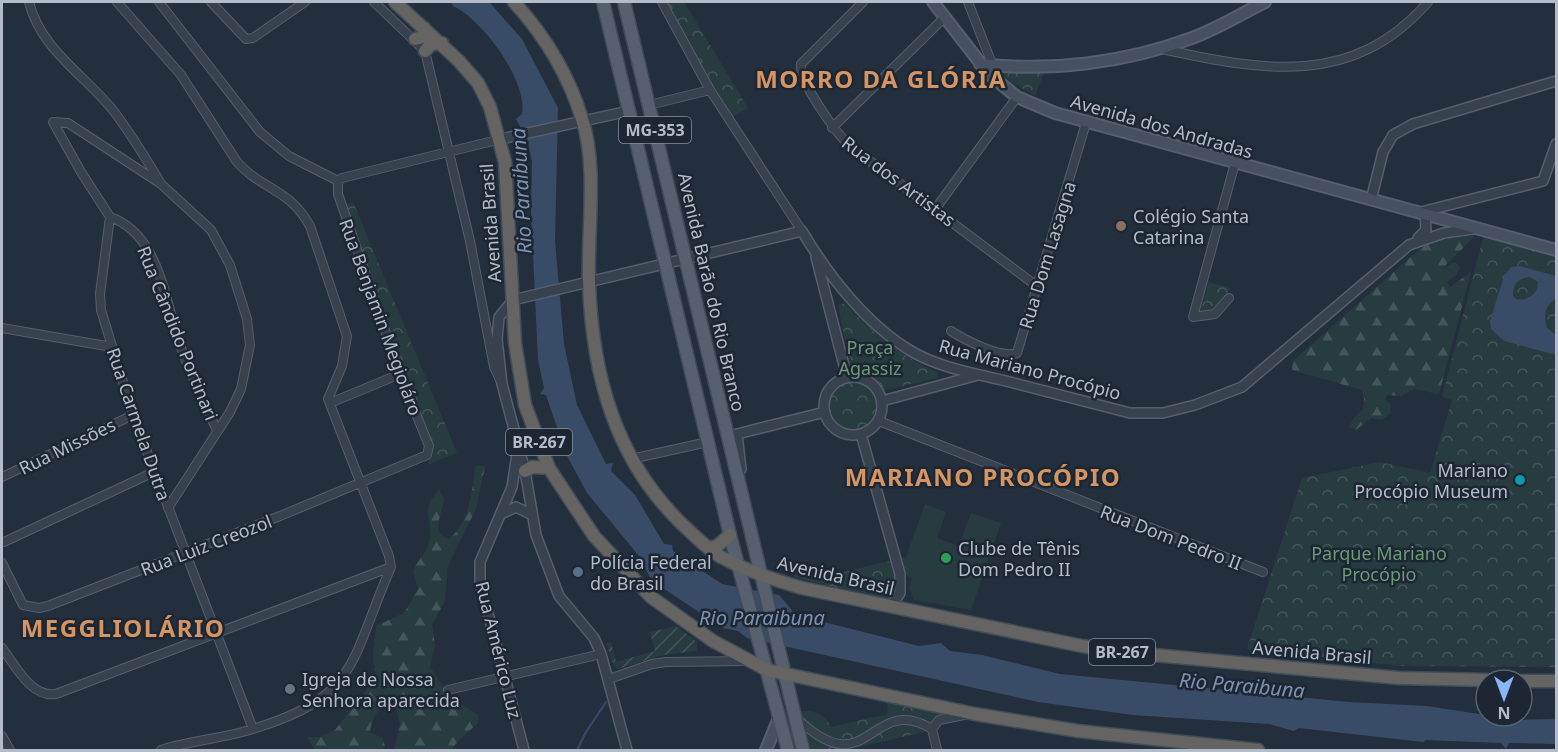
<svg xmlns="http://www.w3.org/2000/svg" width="1558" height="752" font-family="'Noto Sans',sans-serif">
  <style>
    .forest { fill: url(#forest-firs) }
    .park { fill: url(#park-crowns) }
    .garden { fill: url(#garden-furrows) }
    .pitch { fill: #263c3f }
    .water { fill: #394c67; fill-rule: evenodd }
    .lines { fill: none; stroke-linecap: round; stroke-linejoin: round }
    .stream { stroke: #394c67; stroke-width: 2 }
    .minor-casing { stroke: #565f6c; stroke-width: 10 }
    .tertiary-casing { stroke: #565f6c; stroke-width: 12 }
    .secondary-casing { stroke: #565f6c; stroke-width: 14 }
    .primary-casing { stroke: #414a57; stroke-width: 15 }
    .trunk-casing { stroke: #434c59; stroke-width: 15 }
    .minor { stroke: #38414e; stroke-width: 8 }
    .tertiary { stroke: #38414e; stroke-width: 9 }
    .secondary { stroke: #465061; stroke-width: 10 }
    .primary { stroke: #56606e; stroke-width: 12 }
    .trunk { stroke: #656462; stroke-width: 12 }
    .education-dot { fill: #8d6e63; stroke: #1d2633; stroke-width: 2 }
    .culture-dot { fill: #0f9aa8; stroke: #1d2633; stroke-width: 2 }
    .leisure-dot { fill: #2e9e5b; stroke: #1d2633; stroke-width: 2 }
    .service-dot { fill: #5c6f8a; stroke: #1d2633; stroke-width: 2 }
    .worship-dot { fill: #6b7280; stroke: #1d2633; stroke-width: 2 }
    .labels { text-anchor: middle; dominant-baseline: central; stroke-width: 5; stroke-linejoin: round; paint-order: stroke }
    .shield { fill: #1d2633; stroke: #878f9c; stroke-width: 1.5 }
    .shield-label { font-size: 16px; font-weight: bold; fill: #b4bcc9 }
    .street-label { font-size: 18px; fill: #b4bcc9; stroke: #1d2633 }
    .poi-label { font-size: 18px; fill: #b4bcc9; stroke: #1d2633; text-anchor: start }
    .park-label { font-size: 18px; fill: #6b9a76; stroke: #1d2633 }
    .water-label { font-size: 20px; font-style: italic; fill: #7c92b1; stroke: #1d2633 }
    .district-label { font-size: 24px; font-weight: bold; letter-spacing: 1.5px; fill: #d59563; stroke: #1d2633 }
  </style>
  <defs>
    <pattern id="forest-firs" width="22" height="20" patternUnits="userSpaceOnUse" patternTransform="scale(1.5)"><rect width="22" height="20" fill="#263c3f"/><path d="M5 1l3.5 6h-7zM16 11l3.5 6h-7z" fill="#435659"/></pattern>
    <pattern id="park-crowns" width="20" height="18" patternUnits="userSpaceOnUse" patternTransform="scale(1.5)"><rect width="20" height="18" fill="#263c3f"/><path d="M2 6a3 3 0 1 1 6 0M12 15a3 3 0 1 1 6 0" fill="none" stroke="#435659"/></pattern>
    <pattern id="garden-furrows" width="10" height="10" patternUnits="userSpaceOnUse" patternTransform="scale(1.5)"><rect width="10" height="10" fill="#263c3f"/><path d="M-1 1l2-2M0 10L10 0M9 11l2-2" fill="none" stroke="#435659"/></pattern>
  </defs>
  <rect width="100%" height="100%" fill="#242f3e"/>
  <path class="forest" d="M1475 236 1442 269 1455 262 1460 267 1457 275 1447 282 1450 287 1471 272 1439 394 1414 389 1401 396 1387 395 1385 399 1390 404 1391 413 1382 420 1371 418 1356 430 1349 427 1354 417 1363 410 1364 399 1362 390 1292 370 1293 361 1422 247 1447 238Z
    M478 465 485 467 476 509 448 565 445 601 432 625 435 645 430 667 449 696 478 715V723L459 740 451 750H394L400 724 394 700C378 708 373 715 370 732L382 738 385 746 383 749 315 750 307 737H320L335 730 376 678 373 657 376 626 404 613 418 589 413 572C416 561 427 553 429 543 435 520 418 511 439 490L444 498C444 512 428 532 449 539 469 522 472 493 475 468Z"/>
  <path class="park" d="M662 2H684L748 108 729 119Z
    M1004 70H1045L1035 96 1002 76Z
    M353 202 457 453 429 464 428 459 433 455V448L345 205Z
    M1484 234 1556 255V667L1401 666 1247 649 1302 478 1380 462 1430 473 1452 400 1442 397Z
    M1209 282 1230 288 1221 308 1199 316Z
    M840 303 845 304C875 334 900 356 939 373L937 378 881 391 875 385C905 440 823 456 821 406 820 398 823 390 828 385 835 377 845 377 852 372L838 306Z
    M893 560 899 588 890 602 794 577 796 570 825 577Z
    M888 698 970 713 946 716 932 728 904 719C853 741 839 752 795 712 809 709 825 712 831 727L887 714Z
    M797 720 840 744 904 721 929 731 846 750H804Z"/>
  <path class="garden" d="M676 626 697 642V651L663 655 618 669 614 666 606 643 611 642 616 662 655 651 650 632Z"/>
  <path class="pitch" d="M925 504 946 512 937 538 959 546 971 513 1001 523 971 610 914 600 909 588 912 579 906 575 899 558 906 557Z"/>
  <path class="water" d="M451 2H489L522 39 558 108 555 241 564 344 577 405 606 464 613 463 611 471 635 495 664 544 672 545 673 551 722 584 779 595 796 615 919 646 941 643 950 651 982 655 1060 674 1349 702 1427 706 1518 720 1556 719V744L1509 743 1506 749 1501 743 1426 740 1423 742 1299 728 1294 731 1269 724 1133 715 1038 702 747 638 738 631 723 628 666 590 655 587 639 556 587 493 566 454 546 395 540 394 544 388 538 360 531 211 532 161 527 139 516 119 522 114C528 81 482 19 453 6Z
    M1520 266 1556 276V298C1545 306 1543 315 1547 328L1556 335V355L1504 341 1491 329 1490 321 1504 276 1511 267ZM1530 277 1538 282C1539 293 1527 302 1516 299L1513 296C1513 284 1518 278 1530 277Z"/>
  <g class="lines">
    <path class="stream" d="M577 750 586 732 606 702"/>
    <g class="minor-casing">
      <path id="minor" d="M29 2C40 48 83 74 112 109 130 132 145 157 160 182
        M117 2 181 75 237 162C263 191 288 187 310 226L347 336 342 366 328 399 389 556 391 567
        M159 2 260 132 289 156 338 181
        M211 2 246 39 253 38 305 2
        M374 2 425 51 470 241 494 367 500 380
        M662 2 710 90 802 231
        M863 2 801 64C798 81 837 134 850 146L1038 287
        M968 2 994 69
        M1162 49C1263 71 1353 88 1428 2
        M649 105 710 90
        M53 122 81 172 110 217 100 294 101 310 133 415 253 729
        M53 122 68 123 161 184 211 230 230 265 247 319 250 345 241 389 230 412 168 508
        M832 128 945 17
        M338 181 342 178 501 139
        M936 208 1017 97
        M110 217C160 234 165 302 180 345 191 375 203 402 217 430
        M1229 298 1215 314 1193 317 1235 163
        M2 328 112 347
        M951 331C965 340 1002 359 1017 353L1086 123
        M330 403 400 374
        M879 421 1263 572
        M631 459 708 442
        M2 477 133 415
        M4 542 154 472
        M2 563 23 605 39 608 48 606 280 516 427 455 429 446 400 374 338 194V181
        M2 648C16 666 31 698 56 694L391 567
        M609 679 652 664 666 662 746 661
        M448 690 601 654
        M796 718C808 728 823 742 840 744 873 748 885 701 932 729
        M932 729 939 720 964 715
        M932 729 937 750
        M2 736 10 750
        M161 750C189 741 218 739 246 731 360 698 349 663 391 567"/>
    </g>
    <g class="tertiary-casing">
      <path id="tertiary" d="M501 139 629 111
        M1371 200 1383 152 1393 135 1413 124 1556 81
        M1421 212 1543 181 1556 144
        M1418 238 1426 230 1425 214
        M816 257 847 377
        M824 406a29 29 0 1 1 58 0a29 29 0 1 1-58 0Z
        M882 401 978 375
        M861 434 900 574V593L891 606
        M517 454 512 487 480 562V583L524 750
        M741 469 737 434 825 412
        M503 513 516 507 532 515
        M627 750 601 654 594 638 559 596 536 535 525 471 502 384 497 339 499 317 513 300 802 231C828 275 866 324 911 351 938 367 972 373 1002 380 1045 391 1088 402 1130 413H1163L1195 405 1242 387 1409 245 1444 233 1473 229"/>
    </g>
    <g class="secondary-casing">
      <path id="secondary" d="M933 2 988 73 1017 97 1055 113 1556 250
        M980 64C1050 72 1125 63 1192 38 1217 29 1241 14 1265 2
        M766 750 779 718"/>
    </g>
    <g class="primary-casing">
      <path id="primary" d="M603 2 730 535 788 750
        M624 2 803 750"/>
    </g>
    <g class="trunk-casing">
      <path id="trunk" d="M395 2 459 61 478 83 490 107 505 162 515 343 525 405 549 468 594 536 651 597 713 641 767 670 975 714 1078 731 1258 750
        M514 2C544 35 569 76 582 119 598 167 587 232 589 282 592 374 615 460 683 525 695 536 707 549 721 557 747 571 774 580 802 588L1082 646 1122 652 1399 678 1487 680
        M415 39 426 36 424 28
        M425 51 431 44 442 43
        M525 471 532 467 549 468
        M708 548 717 546 730 535
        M1522 681H1556"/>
    </g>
    <use href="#minor" class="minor"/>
    <use href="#tertiary" class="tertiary"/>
    <use href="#secondary" class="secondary"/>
    <use href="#primary" class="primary"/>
    <use href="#trunk" class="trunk"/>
  </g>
  <circle class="education-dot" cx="1121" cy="226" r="6"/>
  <circle class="culture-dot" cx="1520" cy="480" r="6"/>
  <circle class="leisure-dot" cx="946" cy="558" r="6"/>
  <circle class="service-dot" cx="578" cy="572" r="6"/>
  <circle class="worship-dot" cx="290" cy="689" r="6"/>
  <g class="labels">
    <g class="shield">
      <rect x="619" y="117" width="72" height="26" rx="4.5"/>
      <rect x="506" y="429" width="66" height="26" rx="4.5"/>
      <rect x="1089" y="639" width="66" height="26" rx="4.5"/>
    </g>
    <g class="shield-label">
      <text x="655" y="130">MG-353</text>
      <text x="539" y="442">BR-267</text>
      <text x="1122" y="652">BR-267</text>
    </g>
    <g class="street-label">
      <text transform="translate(1162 126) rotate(16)">Avenida dos Andradas</text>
      <text transform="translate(899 181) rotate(37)">Rua dos Artistas</text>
      <text transform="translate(490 223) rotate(-94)">Avenida Brasil</text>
      <text transform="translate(1047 255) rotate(-73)">Rua Dom Lasagna</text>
      <text transform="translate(712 292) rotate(77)">Avenida Barão do Rio Branco</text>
      <text transform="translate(381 317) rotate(70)">Rua Benjamin Megioláro</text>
      <text transform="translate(178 333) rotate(68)">Rua Cândido Portinari</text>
      <text transform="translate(1030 369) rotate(15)">Rua Mariano Procópio</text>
      <text transform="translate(139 424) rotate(71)">Rua Carmela Dutra</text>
      <text transform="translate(67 446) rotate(-26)">Rua Missões</text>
      <text transform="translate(1171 537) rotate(21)">Rua Dom Pedro II</text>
      <text transform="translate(206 545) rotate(-21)">Rua Luiz Creozol</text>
      <text transform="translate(836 575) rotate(13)">Avenida Brasil</text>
      <text transform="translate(499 650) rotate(76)">Rua Américo Luz</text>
      <text transform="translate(1312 652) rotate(5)">Avenida Brasil</text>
    </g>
    <g class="poi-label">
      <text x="1133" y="216">Colégio Santa<tspan x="1133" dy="21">Catarina</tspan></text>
      <text x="1508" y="470" text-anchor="end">Mariano<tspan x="1508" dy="21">Procópio Museum</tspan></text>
      <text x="958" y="548">Clube de Tênis<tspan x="958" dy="21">Dom Pedro II</tspan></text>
      <text x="590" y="562">Polícia Federal<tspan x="590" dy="21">do Brasil</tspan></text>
      <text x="302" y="679">Igreja de Nossa<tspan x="302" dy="21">Senhora aparecida</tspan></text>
    </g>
    <g class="park-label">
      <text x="870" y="347">Praça<tspan x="870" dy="21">Agassiz</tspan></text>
      <text x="1379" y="553">Parque Mariano<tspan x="1379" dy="21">Procópio</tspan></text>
    </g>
    <g class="water-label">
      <text transform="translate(521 191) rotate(-93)">Rio Paraibuna</text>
      <text x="762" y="617">Rio Paraibuna</text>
      <text transform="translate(1242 685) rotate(5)">Rio Paraibuna</text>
    </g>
    <g class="district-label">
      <text x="881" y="78">MORRO DA GLÓRIA</text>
      <text x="983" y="476">MARIANO PROCÓPIO</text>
      <text x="123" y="627">MEGGLIOLÁRIO</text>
    </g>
  </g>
  <rect width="1558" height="752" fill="none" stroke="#b4bcc9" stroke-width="6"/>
  <g transform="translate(1504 698) rotate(180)"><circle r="28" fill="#1d2633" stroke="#59626f" stroke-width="1.5"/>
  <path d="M0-4.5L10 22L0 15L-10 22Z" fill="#8ab4f8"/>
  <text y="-9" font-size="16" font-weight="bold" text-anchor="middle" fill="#b4bcc9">N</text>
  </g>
</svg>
